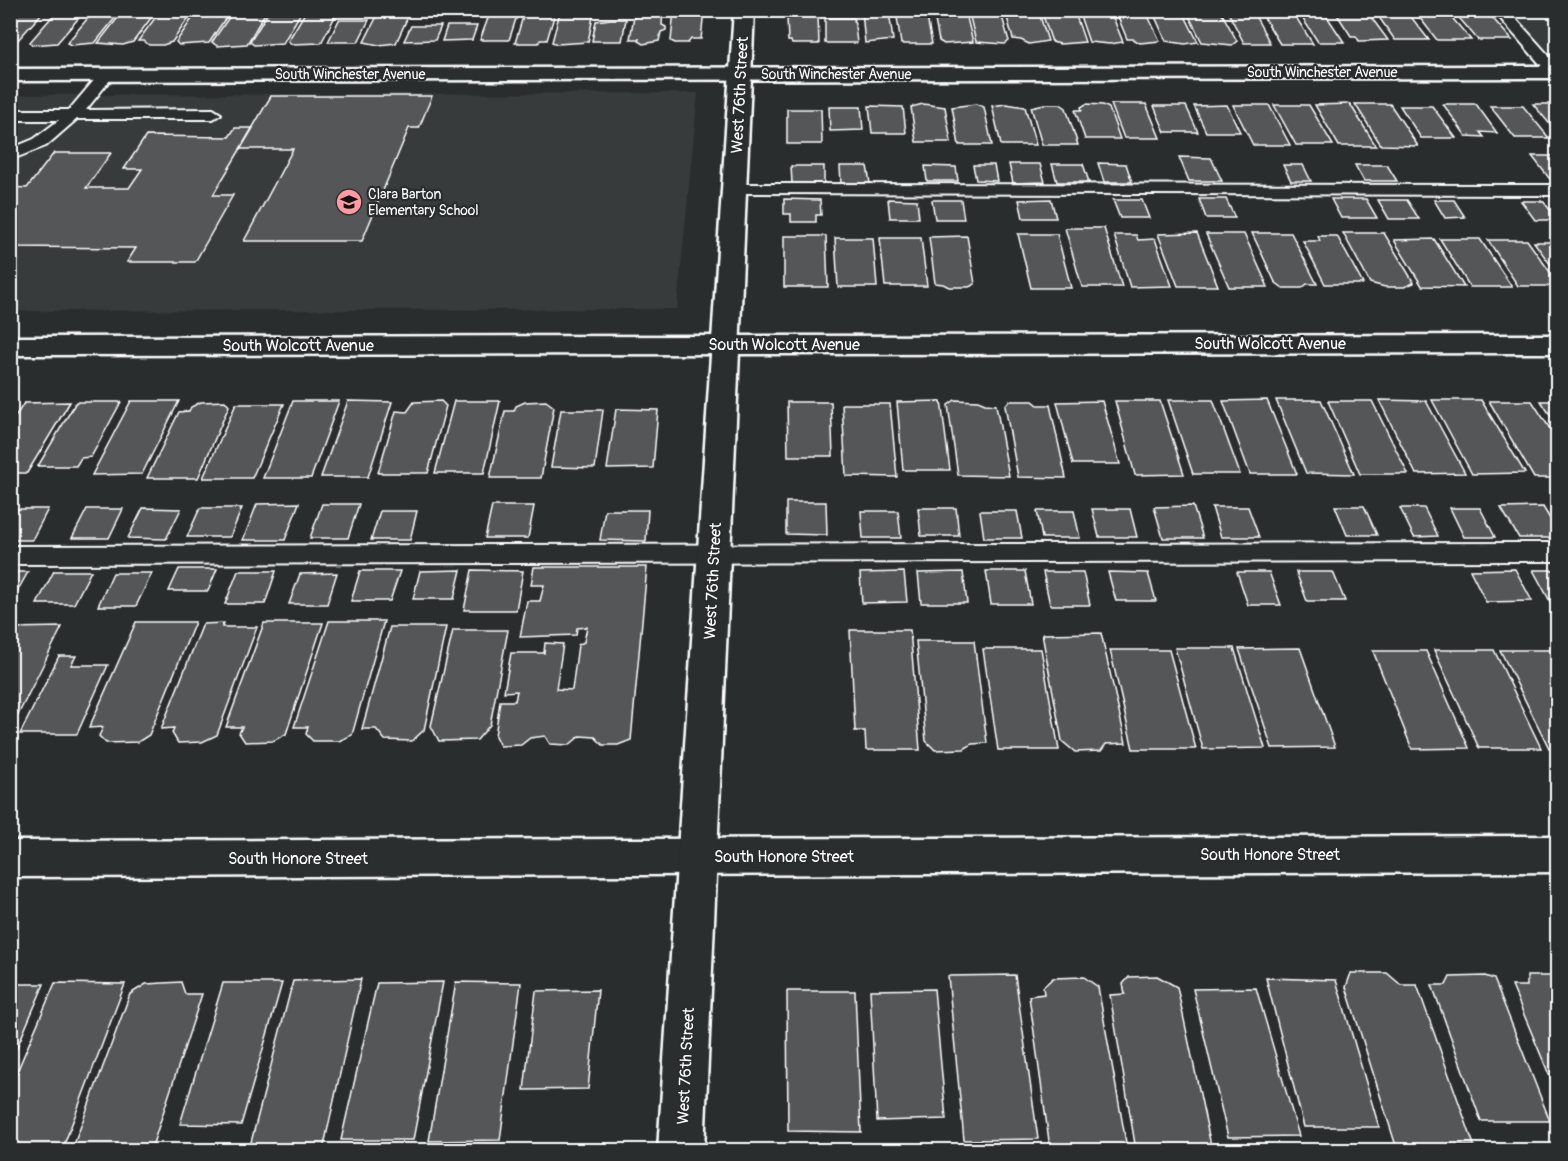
<svg xmlns="http://www.w3.org/2000/svg" width="1568" height="1161" font-family="Pangolin,sans-serif">
  <style>
    .built { fill: #373a3b }
    .building { fill: #555758; stroke: #fff; stroke-width: 1.5 }
    .lines { fill: none; stroke-linecap: round; stroke-linejoin: round }
    .service-casing { stroke: #fff; stroke-width: 4 }
    .minor-casing { stroke: #fff; stroke-width: 5 }
    .tertiary-casing { stroke: #fff; stroke-width: 5 }
    .service { fill: #2a2d2e; fill-rule: evenodd }
    .minor { fill: #2a2d2e; fill-rule: evenodd }
    .tertiary { fill: #2a2d2e; fill-rule: evenodd }
    .labels { text-anchor: middle; dominant-baseline: central; stroke-width: 4.5; stroke-linejoin: round; paint-order: stroke }
    .far-street-label { font-size: 14px; fill: #fff; stroke: #2a2d2e }
    .far-poi-label { font-size: 14px; fill: #fff; stroke: #2a2d2e; text-anchor: start }
    .street-label { font-size: 16px; fill: #fff; stroke: #2a2d2e }
  </style>
  <rect width="100%" height="100%" fill="#2a2d2e"/>
  <filter id="ink" filterUnits="userSpaceOnUse"><feTurbulence type="fractalNoise" baseFrequency=".0167" numOctaves="2"/><feDisplacementMap in="SourceGraphic" scale="12" xChannelSelector="R" yChannelSelector="G"/><feConvolveMatrix kernelMatrix="1 2 1 2 8 2 1 2 1" color-interpolation-filters="sRGB"/></filter>
  <g filter="url(#ink)">
    <path class="built" d="M1505 11H1557V70Z
      M698 93 677 309 11 311 10 95Z"/>
    <path class="building" d="M124 10H157L133 42 123 45 98 43Z
      M161 10H194L172 42 163 45H149L144 41H138Z
      M198 10H231L209 43 179 45 176 42Z
      M234 10H267L247 44 217 46 212 42Z
      M380 10H411L396 43 379 45 364 42Z
      M491 10H519L509 40H480Z
      M525 10H556L547 40H540L539 43H515Z
      M635 10H663L662 25 666 27V30L661 32 659 41 643 44 638 41 639 39H630Z
      M674 10H704L701 39H691L688 43H675L671 41Z
      M933 10H965L973 42 944 44 939 41Z
      M1005 10H1038L1048 41 1029 44 1021 40 1013 39Z
      M1041 10H1074L1085 42 1060 44 1052 42Z
      M1078 10H1110L1123 42 1110 44 1089 42Z
      M1152 10H1182L1198 42 1185 44 1166 41Z
      M1186 10H1220L1237 41 1232 45 1202 42Z
      M269 11H302L283 43 254 45 250 42Z
      M306 11H338L321 43 292 44 288 41Z
      M1260 11H1292L1313 44H1280Z
      M15 12H43L17 41H10V17Z
      M56 12H84L57 43 32 45 30 42Z
      M93 12H120L95 43 71 45 67 43Z
      M560 12H594L588 42 557 44 552 42Z
      M862 12H889L893 40 865 43Z
      M1116 12H1146L1160 41 1140 43 1133 39H1127Z
      M1228 12H1253L1270 43H1244Z
      M1324 12 1344 42H1318L1299 13Z
      M969 13H1001L1009 41 1005 44 976 42Z
      M1336 13H1368L1388 40 1359 41 1356 36H1351Z
      M1376 13H1408L1429 40H1395Z
      M1416 13H1448L1471 40H1437Z
      M1455 13H1488L1512 40H1478Z
      M818 16 819 44H792L791 41H788L787 17Z
      M897 17H927L932 44H901Z
      M825 18H854L857 43H825Z
      M611 19H626L622 41H592L596 21Z
      M339 20H369L358 42H328Z
      M411 26H441L435 40 404 41Z
      M447 26H477L472 40 442 41Z
      M271 96H432L419 128H409L362 241H244L293 149H240Z
      M923 104 945 107 951 142H916L911 107Z
      M976 104 984 107 992 145H959L952 107Z
      M1006 104 1025 107 1036 145H1001L992 106Z
      M1044 104H1060L1066 108 1078 145H1042L1031 107Z
      M1086 104 1103 105 1109 108 1120 139H1085L1075 110H1082L1081 107Z
      M1111 104H1146L1160 138H1124Z
      M1350 104 1376 146H1339L1315 105Z
      M1355 104H1390L1418 146 1381 145Z
      M1443 104H1476L1497 133 1480 132 1484 137 1466 136Z
      M1533 104H1558V134Z
      M1227 105 1240 132H1206L1194 106Z
      M1233 105H1269L1290 145H1253Z
      M1274 105H1309L1333 145H1296Z
      M869 106 903 107 906 133H872Z
      M1154 106H1186L1198 132H1165Z
      M1400 106H1432L1456 138H1421Z
      M1490 106H1523L1549 138H1515Z
      M829 107H861L863 130 830 131Z
      M787 109H821L822 144H787Z
      M235 128H253L213 195H233L195 262H127L136 248 10 247V187L27 188 54 153H111L86 188H129L142 169H124L146 136 229 137Z
      M1532 156H1557L1558 178H1549Z
      M1179 157 1211 158 1222 181H1189Z
      M1098 163 1126 164 1132 182H1104Z
      M1009 164H1040L1045 182 1013 183Z
      M1052 164H1083L1089 182H1057Z
      M973 165H994L997 181 976 180Z
      M1283 165H1303L1311 181H1291Z
      M1355 165H1387L1397 181H1364Z
      M791 166H824V183H792Z
      M840 166H867L870 183H841Z
      M925 166 956 167 958 181H927Z
      M784 199 820 200 821 215H816V222H791V214H784Z
      M888 199 917 200 919 218H890Z
      M1051 199 1056 218H1023L1019 200Z
      M1199 199H1226L1235 218H1206Z
      M1331 199H1366L1377 218H1341Z
      M932 200H961L964 219H935Z
      M1113 200H1142L1149 218H1120Z
      M1378 200H1407L1419 219H1389Z
      M1434 200H1454L1465 217 1445 218Z
      M1521 201H1543L1558 220H1535Z
      M1065 228H1104L1122 287H1082Z
      M1197 233 1218 286H1178L1158 234Z
      M1252 233H1291L1317 284H1307L1302 288H1283L1275 282Z
      M1343 233H1384L1414 283 1404 287H1385L1370 283Z
      M1018 234H1057L1071 288H1031Z
      M1206 234H1244L1268 287H1229Z
      M1114 235H1136L1138 240 1155 239 1172 286 1130 287Z
      M784 236H826L828 287H784Z
      M967 236 975 284 969 287H949L943 284 935 283 929 237Z
      M1318 236H1337L1363 284H1325L1303 241H1320Z
      M835 238H873L877 287H838Z
      M880 238H921L927 286H885Z
      M1434 239 1464 287 1422 286 1394 240Z
      M1440 239H1480L1512 287H1470Z
      M1488 240H1527L1558 283V286H1518Z
      M1534 242H1558V275Z
      M955 400 978 401 985 404 996 405 1009 476 958 475 948 405Z
      M1168 400H1213L1240 474H1193Z
      M1267 400 1297 474H1250L1223 401Z
      M1276 400H1321L1354 474 1306 473Z
      M1379 400 1426 401 1465 473 1416 474Z
      M1432 400H1481L1525 473 1472 474Z
      M131 401H179L142 474 92 475Z
      M225 401 229 406 198 478H147L179 412 189 411 191 407 201 402Z
      M293 401H339L311 478H263Z
      M348 401 392 402 368 477H321Z
      M441 401 446 406 428 473H378L396 411 407 412 414 402Z
      M454 401H500L484 473H435Z
      M546 401 554 407 541 478H490L505 411H514L516 406 525 402Z
      M941 401 950 470H903L897 402Z
      M1009 401H1033L1038 405H1050L1066 478 1018 477 1005 406Z
      M1102 401 1120 464H1073L1057 402Z
      M1115 401H1160L1184 474 1135 475Z
      M1328 401H1372L1408 474H1360Z
      M1489 401H1532L1558 441V478H1534Z
      M1541 401H1558V427Z
      M70 402 27 473H10V425L24 403Z
      M76 402H121L91 457 81 458 76 466H38Z
      M787 402H831L833 456H788Z
      M236 404H284L252 478H203Z
      M842 404H890L897 477 846 476Z
      M616 409 658 410 653 468 607 469Z
      M561 410H603L595 468 551 467Z
      M786 502H826L827 535 786 534Z
      M299 503 285 540H243L257 504Z
      M322 504H359L348 538H310Z
      M492 506H534L528 538H485Z
      M1193 506 1203 538H1163L1154 507Z
      M1335 506H1364L1377 535H1347Z
      M1212 507H1248L1259 537H1221Z
      M1543 507 1558 532V538H1519L1501 508Z
      M143 508 181 509 166 539 128 538Z
      M200 508H242L230 537H187Z
      M918 508H956L959 536H921Z
      M1400 508H1424L1438 536 1414 537Z
      M1450 508H1480L1495 537H1464Z
      M12 509H48L32 540H10Z
      M87 509H123L109 538H72Z
      M1092 509H1130L1137 537H1099Z
      M605 510H648L646 541 600 540Z
      M380 511H417L410 540H371Z
      M861 511H898L901 538H863Z
      M980 511H1017L1022 538H984Z
      M1037 511H1074L1080 538H1042Z
      M534 567H647L631 740 618 745H603L595 737 580 736 569 745 550 744 545 736 530 738 521 745 500 746 495 736 500 701H515L517 691 504 692 511 653H544L545 643 563 644 556 689 572 690 578 645 584 642 587 627 577 628 576 635 520 637 527 601H540L544 585H531Z
      M179 569H217L208 591H169Z
      M1515 569 1532 601 1486 602 1470 570Z
      M461 570 454 599H413L420 571Z
      M472 570 523 571 516 610H464Z
      M1533 570H1558V603H1551Z
      M54 571H91L74 604H37Z
      M238 571H276L265 604H225Z
      M360 571H400L390 601H351Z
      M986 571H1025L1031 604H991Z
      M10 572H28L10 604Z
      M904 572 907 602 862 603 860 573Z
      M963 572 967 603H921L918 573Z
      M1043 572H1083L1090 605H1050Z
      M1108 572 1148 573 1156 601H1116Z
      M1237 572H1269L1281 605H1248Z
      M1296 572H1333L1345 601H1307Z
      M113 573H152L136 606H98Z
      M337 573 327 604H289L300 574Z
      M329 621H384L352 735 339 741H313L306 734 308 727H294Z
      M136 622H195L149 735 138 742 106 743 99 736 103 727 89 728Z
      M224 623 222 627H257L217 735 202 742 178 743 172 733 174 728 161 729 203 624Z
      M264 623H323L286 734 273 741 245 742 239 733 242 727H226Z
      M62 627 10 731V628Z
      M390 627H446L424 730 412 741 385 740 376 729H362Z
      M453 630H508L490 725 477 740 439 741 431 726Z
      M850 630H910L920 750H866L865 731H855Z
      M1101 633 1126 743 1106 744 1101 751 1075 752 1062 741 1042 634Z
      M916 641H974L987 743 972 744 964 749 935 750 926 741Z
      M1175 648H1234L1265 748 1203 749Z
      M1300 648 1335 747 1272 748 1239 649Z
      M983 649H1041L1059 750H998Z
      M1110 650H1169L1196 749H1133Z
      M1434 650H1494L1541 748H1479Z
      M1500 650H1558V748H1549Z
      M1373 651H1426L1469 748 1412 749Z
      M59 656H76L71 665H108L77 734H20Z
      M1351 973H1387L1401 985H1417L1474 1145 1396 1146 1346 987Z
      M1015 975 1038 1139 964 1140 948 976Z
      M1157 976 1177 987 1212 1150H1136L1110 995 1125 994 1123 984 1129 977Z
      M1485 976 1494 979 1550 1121H1481L1432 985H1446L1450 977Z
      M1527 976H1558V1096L1512 986H1527Z
      M1084 977 1098 987 1127 1148H1050L1029 996 1044 994 1043 987 1053 978Z
      M1266 978 1336 980 1379 1127H1304Z
      M361 979 323 1150H249L293 981Z
      M181 982 185 994H202L151 1150H72L130 994 146 984Z
      M443 982 413 1140H341L377 983Z
      M456 982 521 983 500 1140 429 1141Z
      M55 983 125 984 62 1150H10V1088Z
      M223 983H282L241 1125 180 1124Z
      M10 984H44L10 1064Z
      M1256 988 1299 1136 1228 1137 1193 989Z
      M934 989 946 1119 877 1121 870 990Z
      M598 990 588 1089 524 1090 536 991Z
      M787 991H855L861 1132 788 1131Z"/>
    <g class="lines">
      <g class="service-casing">
        <path id="service" d="M1493 10H1508L1558 66V80L1553 79Z
          M106 70 114 75 86 110 213 109 221 114 213 119H77L46 146 10 160V149L34 139 59 120H10V110H69L101 72Z
          M735 184 1558 185V195L729 193 726 189 729 185Z
          M1558 543V561L10 564V546Z"/>
      </g>
      <g class="minor-casing">
        <path id="minor" d="M1554 66 1558 67V77L1554 78 10 81V69Z
          M1558 335V353L10 355V337Z
          M1558 836V872L10 877V841Z"/>
      </g>
      <g class="tertiary-casing">
        <path id="tertiary" d="M734 10H754L704 1150H658Z"/>
      </g>
      <use href="#service" class="service"/>
      <use href="#minor" class="minor"/>
      <use href="#tertiary" class="tertiary"/>
    </g>
  </g>
  <defs>
    <g id="school-disc" transform="scale(1.35)"><circle r="9.5" fill="#ff9aa2" stroke="#2a2d2e"/><path d="M0-5L7-2L0 1L-7-2ZM-4 1L0 2.5L4 1V4Q0 6-4 4Z" fill="#111"/></g>
  </defs>
  <g fill-rule="evenodd">
    <use href="#school-disc" x="349" y="202"/>
  </g>
  <g class="labels">
    <g class="far-street-label">
      <text x="1322" y="72">South Winchester Avenue</text>
      <text x="350" y="74">South Winchester Avenue</text>
      <text x="836" y="74">South Winchester Avenue</text>
    </g>
    <g class="far-poi-label">
      <text x="368" y="194">Clara Barton<tspan x="368" dy="16">Elementary School</tspan></text>
    </g>
    <g class="street-label">
      <text transform="translate(740 95) rotate(-87)">West 76th Street</text>
      <text x="1270" y="344">South Wolcott Avenue</text>
      <text x="784" y="345">South Wolcott Avenue</text>
      <text x="298" y="346">South Wolcott Avenue</text>
      <text transform="translate(713 581) rotate(-87)">West 76th Street</text>
      <text x="1270" y="855">South Honore Street</text>
      <text x="784" y="857">South Honore Street</text>
      <text x="298" y="859">South Honore Street</text>
      <text transform="translate(686 1066) rotate(-87)">West 76th Street</text>
    </g>
  </g>
  <rect width="1568" height="1161" fill="none" stroke="#2a2d2e" stroke-width="36"/>
  <rect x="18" y="18" width="1532" height="1125" fill="none" stroke="#fff" stroke-width="2" filter="url(#ink)"/>
</svg>
